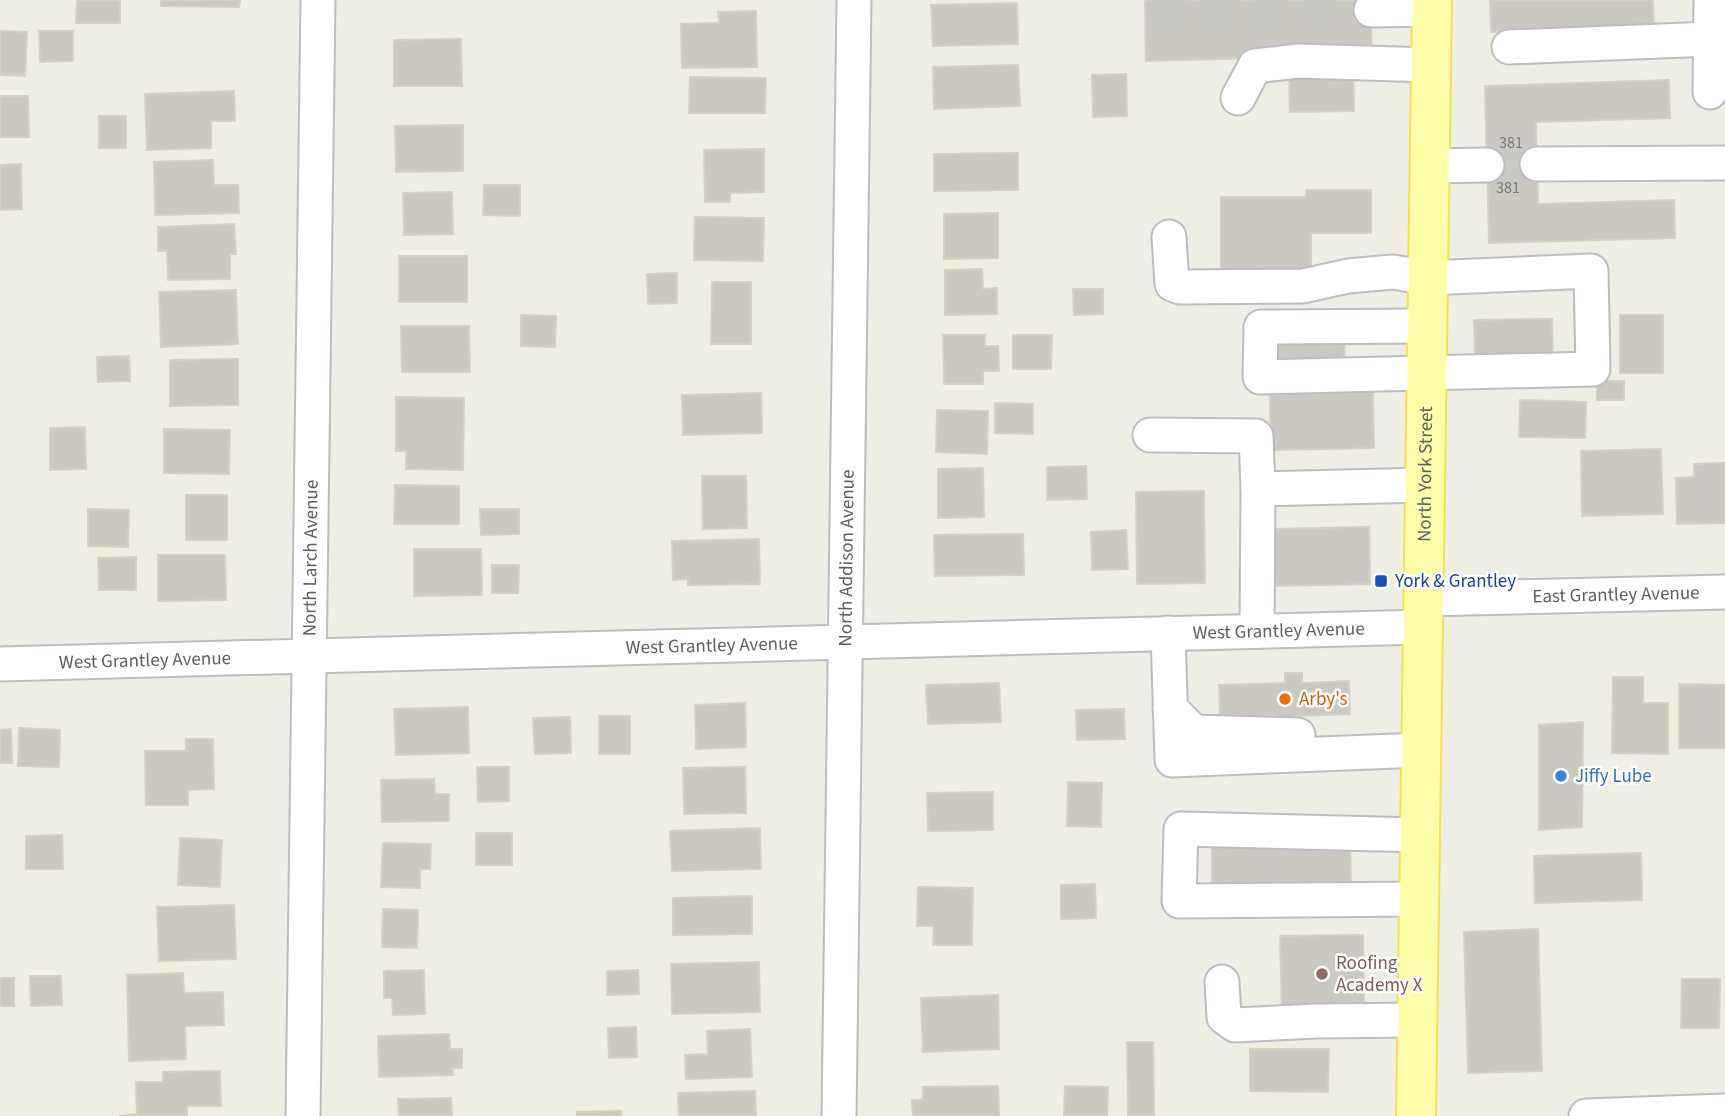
<svg xmlns="http://www.w3.org/2000/svg" width="1725" height="1116" font-family="'Source Sans 3',sans-serif">
  <style>
    .building { fill: #cac8c1; stroke: #d4d1c2; stroke-width: 2 }
    .lines { fill: none; stroke-linecap: round; stroke-linejoin: round }
    .minor-tunnel { stroke: #cacac4; stroke-width: 33; stroke-dasharray: 33 17; stroke-linecap: butt }
    .minor-casing { stroke: #bcbdc3; stroke-width: 37 }
    .major-casing { stroke: #f5df57; stroke-width: 42 }
    .minor { stroke: #fff; stroke-width: 33 }
    .major { stroke: #fffda9; stroke-width: 38 }
    .transit-dot { fill: #1a4fb4; stroke: #fff; stroke-width: 2.5 }
    .food-dot { fill: #e8710a; stroke: #fff; stroke-width: 2.5 }
    .shop-dot { fill: #3f7fe0; stroke: #fff; stroke-width: 2.5 }
    .education-dot { fill: #8d6e63; stroke: #fff; stroke-width: 2.5 }
    .labels { text-anchor: middle; dominant-baseline: central; stroke-width: 5; stroke-linejoin: round; paint-order: stroke }
    .number-label { font-size: 16px; fill: #78797c }
    .street-label { font-size: 19px; fill: #5c5f65; stroke: #fff }
    .transit-label { font-size: 19px; fill: #164399; stroke: #fff; text-anchor: start }
    .food-label { font-size: 19px; fill: #c56008; stroke: #fff; text-anchor: start }
    .shop-label { font-size: 19px; fill: #366cbe; stroke: #fff; text-anchor: start }
    .education-label { font-size: 19px; fill: #785e54; stroke: #fff; text-anchor: start }
  </style>
  <rect width="100%" height="100%" fill="#efeee4"/>
  <path class="building" d="M77 0H120V23H76Z
    M161 0H240L239 7 161 6Z
    M1145 0H1370L1372 55 1146 61Z
    M1490 0H1653L1654 27 1491 32Z
    M1017 3 1018 44 933 46 931 5Z
    M756 11 757 67 682 68 681 24 719 23 718 12Z
    M0 31 27 32 25 76 0 75Z
    M39 31H73V61L40 62Z
    M461 39 462 86H394V40Z
    M1353 64 1354 111 1290 112 1289 65Z
    M1018 65 1020 106 934 109 933 67Z
    M1126 74 1127 116 1093 117 1092 75Z
    M690 77 766 78 765 113H689Z
    M1669 80 1670 118 1536 122 1538 204 1674 200 1675 238 1489 243 1485 86Z
    M234 91 235 121H211V148L147 150 145 94Z
    M0 96H28L29 137H0Z
    M99 116H126V148H99Z
    M463 125V171L396 172 395 126Z
    M764 149V192L730 193V202H705L704 150Z
    M1018 153V190L934 191V154Z
    M213 160 214 185H238L239 213 155 215 154 162Z
    M21 164 22 209 0 210V165Z
    M484 185H520V216L483 215Z
    M1306 190H1371V233H1311V270H1221V197H1306Z
    M452 192 453 234 404 235 403 193Z
    M998 213V258L944 259V214Z
    M695 217 764 218 763 261 694 260Z
    M234 224 236 254H230V279L168 280 167 251H158V227Z
    M399 256H467V302H399Z
    M982 269 983 289 997 288V314L945 315V270Z
    M677 273V303L648 304 647 274Z
    M712 282H751V344H711Z
    M1073 289H1103V314L1074 315Z
    M236 290 238 344 161 347 159 292Z
    M521 315 556 316 555 347 521 346Z
    M1620 315H1663V373H1620Z
    M1552 319 1553 358 1475 367 1474 320Z
    M401 326H469L470 372H402Z
    M1276 331 1345 332 1344 372 1276 371Z
    M943 335H985V346H998L999 371H983V384H944Z
    M1013 335H1052L1051 369H1013Z
    M129 356 130 381 98 382 97 357Z
    M238 359V405L170 406V360Z
    M1597 381H1624V400H1597Z
    M1373 392 1374 448 1271 450 1270 394Z
    M761 393 762 433 683 435 682 395Z
    M396 397 464 398 463 470 406 469V451H396Z
    M1520 400 1586 402 1585 438 1519 437Z
    M995 403 1033 404V434L995 433Z
    M937 410 988 411 987 454 936 452Z
    M85 427 86 469 50 470V428Z
    M164 429 230 430 229 474 164 473Z
    M1661 449 1663 514 1582 516 1581 451Z
    M1725 463V523L1677 524 1676 478 1694 477V464Z
    M1086 466 1087 499 1047 500V467Z
    M983 468 984 517 938 518V469Z
    M702 476H746L747 528 703 529Z
    M395 485 459 486V524H394Z
    M1204 491 1205 583 1137 584 1136 492Z
    M186 495H227V540H186Z
    M88 509 129 510 128 547 88 546Z
    M480 509H519V534L481 535Z
    M1369 527 1370 584 1268 586 1267 529Z
    M1126 530 1128 569 1092 570 1091 532Z
    M1023 534 1024 575 935 576 934 535Z
    M759 539 760 584 688 585V579L673 580 672 541Z
    M414 549H481L482 595 414 596Z
    M158 555H225L226 600 158 601Z
    M136 557V590H99L98 558Z
    M492 565H519L518 593H492Z
    M1285 673H1302V683L1349 681 1350 714 1295 716 1296 724 1277 725V715L1220 717 1219 685 1285 683Z
    M1613 677H1643V703H1668V754L1612 753Z
    M999 683 1001 722 928 724 926 685Z
    M1679 684 1725 685V748H1679Z
    M745 703 746 747 696 749 695 705Z
    M468 707 469 753 396 755 394 709Z
    M1124 709 1125 739 1077 740 1076 710Z
    M599 716H630V754H599Z
    M570 717 571 753 535 754 533 718Z
    M1583 722 1582 827 1539 830V725Z
    M19 728 60 730 59 767 18 766Z
    M11 729 12 763H0V730Z
    M186 739H213L214 789 188 790V805H146L145 751H186Z
    M477 767H509V801L478 802Z
    M745 767 746 813 684 814 683 768Z
    M434 779 435 794H449V821L382 822 381 780Z
    M1068 782 1102 783 1101 827 1067 826Z
    M993 792V830L928 831 927 793Z
    M760 828 761 869 672 871 670 831Z
    M476 833H512V865H476Z
    M62 835 63 869H26V836Z
    M180 838 222 840 220 887 178 885Z
    M383 843 431 844 430 869H420V888L381 887Z
    M1350 843 1351 887 1212 890V845Z
    M1641 853 1642 900 1535 903 1534 856Z
    M1095 884 1096 918 1061 919V885Z
    M918 887 973 888 972 945H933L934 926H917Z
    M752 896V934L673 935V898Z
    M234 905 236 959 159 961 157 907Z
    M383 909 418 910 417 948 382 947Z
    M1538 929 1542 1071 1468 1073 1464 932Z
    M1363 935 1364 1012 1282 1014 1280 936Z
    M759 962 760 1012 672 1014 671 964Z
    M424 970 425 1014 393 1015 392 998H384V971Z
    M638 970 639 994 607 995V971Z
    M183 973 184 993 223 992 224 1025 185 1026 186 1059 129 1061 127 975Z
    M30 976H61L62 1005 31 1006Z
    M0 978H14V1006H0Z
    M1682 979H1720L1719 1028H1681Z
    M998 995 999 1049 923 1052 921 998Z
    M636 1027 637 1057 609 1058 608 1028Z
    M750 1029 752 1077 686 1079 685 1055 708 1054 707 1031Z
    M449 1034 450 1049H462V1068H452L453 1075 379 1077 378 1036Z
    M1127 1042H1153L1154 1116H1128Z
    M1250 1049H1329L1328 1092 1250 1091Z
    M220 1071 221 1106H187V1116H119L137 1114 136 1082H163V1072Z
    M998 1086 999 1116H913L912 1100H923V1087Z
    M1065 1086 1108 1087 1107 1116H1064Z
    M755 1091 756 1116H679L678 1093Z
    M451 1098 452 1116H399L398 1099Z
    M621 1111V1116H577V1112Z"/>
  <g class="lines">
    <path class="minor-tunnel" d="M1154 14 1371 10
      M1487 165 1537 164"/>
    <g class="minor-casing">
      <g id="minor">
        <path d="M1371 10 1432 9"/>
        <path d="M1509 47 1711 39"/>
        <path d="M1710 92 1711 0"/>
        <path d="M1238 98 1255 66 1298 61 1431 65"/>
        <path d="M1537 164 1725 163"/>
        <path d="M1430 166 1487 165"/>
        <path d="M1169 237 1172 284 1180 287 1303 286 1348 276 1393 272 1428 278 1591 271 1593 369 1260 377 1261 327 1428 326"/>
        <path d="M1150 435 1256 436 1258 489"/>
        <path id="s1" d="M1424 599 1725 592"/>
        <path d="M1257 631 1258 489 1425 485"/>
        <path d="M1168 633 1172 760 1421 750"/>
        <path id="s2" d="M0 664 1423 627"/>
        <path d="M1170 708 1194 732 1298 735"/>
        <path d="M1419 899 1179 901 1181 829 1420 835"/>
        <path d="M1222 982 1224 1017 1235 1025 1317 1021 1418 1020"/>
        <path id="s3" d="M303 1116 318 0"/>
        <path id="s4" d="M839 1116 854 0"/>
        <path d="M1586 1116 1725 1111"/>
      </g>
    </g>
    <g class="major-casing">
      <g id="major">
        <path id="s5" d="M1416 1116 1432 0"/>
      </g>
    </g>
    <use href="#minor" class="minor"/>
    <use href="#major" class="major"/>
  </g>
  <rect class="transit-dot" x="1374" y="574" width="14" height="14" rx="3.5"/>
  <circle class="food-dot" cx="1285" cy="699" r="7"/>
  <circle class="shop-dot" cx="1561" cy="776" r="7"/>
  <circle class="education-dot" cx="1322" cy="974" r="7"/>
  <g class="labels">
    <g class="number-label">
      <text x="1511" y="143">381</text>
      <text x="1508" y="188">381</text>
    </g>
    <g class="street-label">
      <text stroke="none"><textPath href="#s5" startOffset="642">North York Street</textPath></text>
      <text stroke="none"><textPath href="#s3" startOffset="558">North Larch Avenue</textPath></text>
      <text stroke="none"><textPath href="#s4" startOffset="558">North Addison Avenue</textPath></text>
      <text stroke="none"><textPath href="#s1" startOffset="192">East Grantley Avenue</textPath></text>
      <text stroke="none"><textPath href="#s2" startOffset="1279">West Grantley Avenue</textPath></text>
      <text stroke="none"><textPath href="#s2" startOffset="712">West Grantley Avenue</textPath></text>
      <text stroke="none"><textPath href="#s2" startOffset="145">West Grantley Avenue</textPath></text>
    </g>
    <g class="transit-label">
      <text x="1395" y="581">York &amp; Grantley</text>
    </g>
    <g class="food-label">
      <text x="1299" y="699">Arby's</text>
    </g>
    <g class="shop-label">
      <text x="1575" y="776">Jiffy Lube</text>
    </g>
    <g class="education-label">
      <text x="1336" y="963">Roofing<tspan x="1336" dy="22">Academy X</tspan></text>
    </g>
  </g>
</svg>
